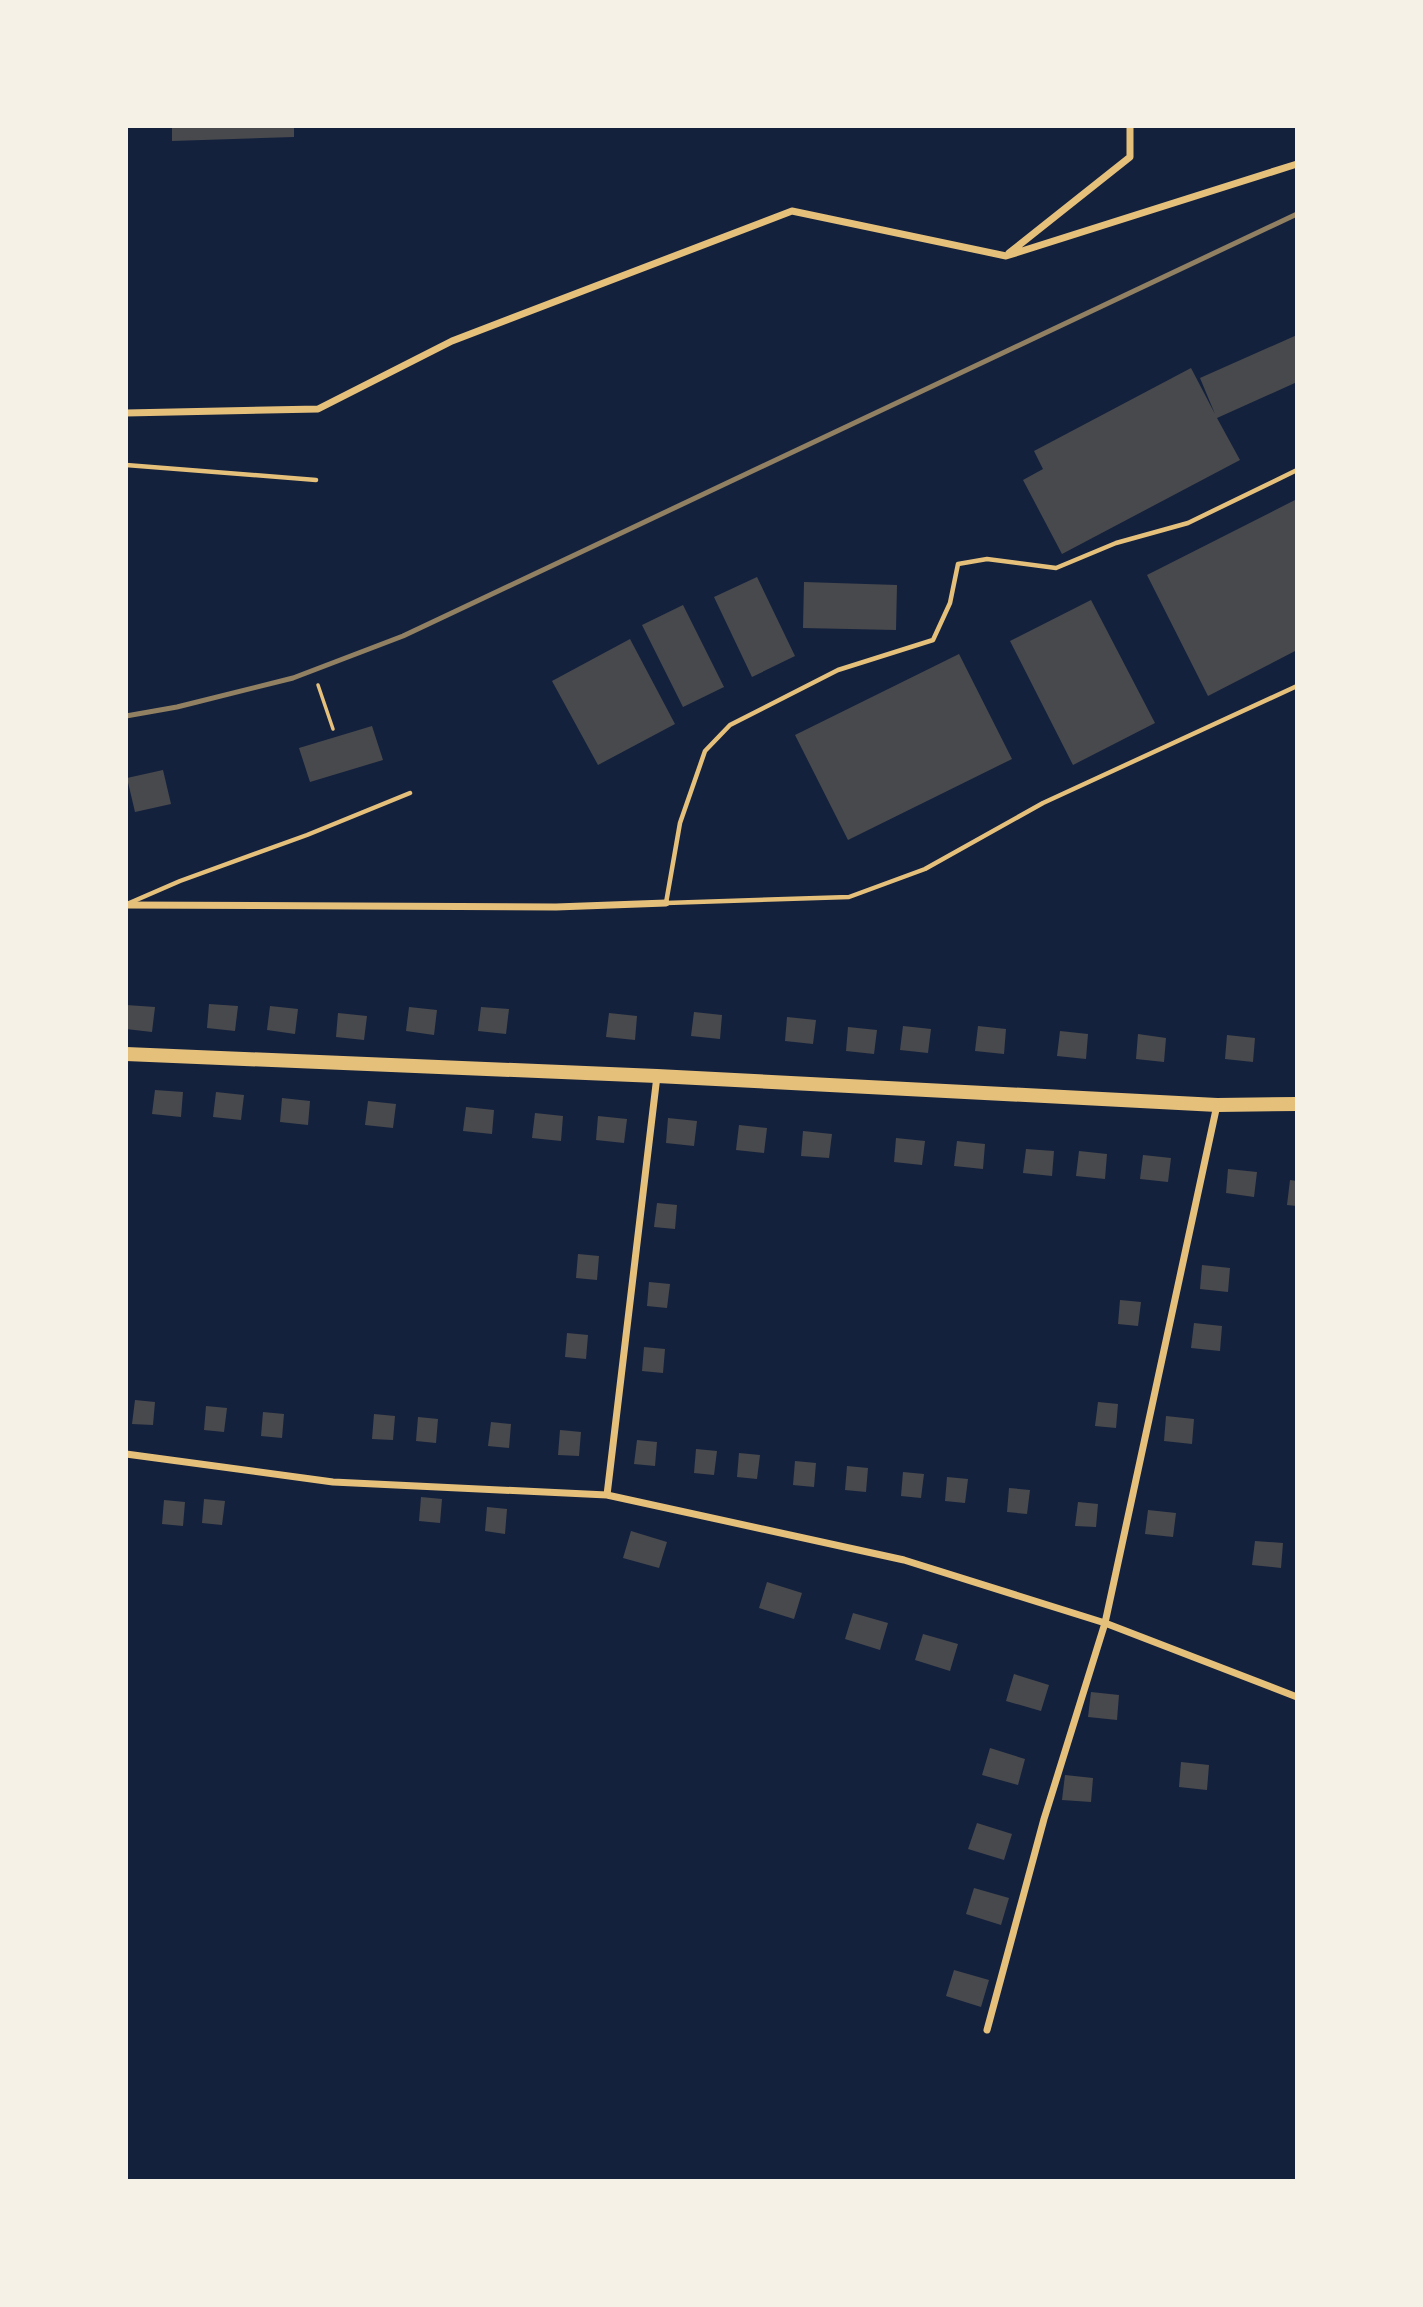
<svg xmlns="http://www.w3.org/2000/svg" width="1423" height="2307" font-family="Overpass,sans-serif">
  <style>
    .building { fill: #48494c }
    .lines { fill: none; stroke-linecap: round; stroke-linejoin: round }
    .path { stroke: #e5c07b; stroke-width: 3.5 }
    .service { stroke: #e5c07b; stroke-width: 4.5 }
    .minor { stroke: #e5c07b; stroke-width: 7 }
    .primary { stroke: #e5c07b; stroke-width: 14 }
    .rail { stroke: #918062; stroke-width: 5 }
  </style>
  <rect width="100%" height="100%" fill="#14213d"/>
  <path class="building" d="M172 126H294V137L172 141Z
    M1297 335V382L1217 418 1240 460 1062 554 1023 480 1043 469 1034 451 1191 368 1215 414 1200 378Z
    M1297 499V650L1208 696 1147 575Z
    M757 577 795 656 752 677 714 597Z
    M804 582 897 585 896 630 803 628Z
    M1091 600 1155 723 1073 765 1010 641Z
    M683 605 724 687 683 707 642 625Z
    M630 639 675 724 598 765 552 681Z
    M959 654 1012 759 848 840 795 735Z
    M372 726 383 760 310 782 299 748Z
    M163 770 171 804 135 812 127 778Z
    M209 1004 238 1006 235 1031 207 1028Z
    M126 1005 155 1007 152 1032 126 1029Z
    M270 1006 298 1009 295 1034 267 1030Z
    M409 1007 437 1010 434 1035 406 1031Z
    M481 1007 509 1009 506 1034 478 1031Z
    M694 1012 722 1015 720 1039 691 1036Z
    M338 1013 367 1016 364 1040 336 1037Z
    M609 1013 637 1016 635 1040 606 1037Z
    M787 1017 816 1020 813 1044 785 1041Z
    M903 1026 931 1029 928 1053 900 1050Z
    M978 1026 1006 1029 1004 1054 975 1051Z
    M848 1027 877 1030 874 1054 846 1051Z
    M1060 1031 1088 1034 1086 1059 1057 1056Z
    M1138 1034 1166 1038 1164 1062 1136 1059Z
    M1227 1035 1255 1038 1253 1062 1225 1059Z
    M155 1090 183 1092 181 1117 152 1114Z
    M216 1092 244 1095 241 1120 213 1117Z
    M282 1098 310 1101 308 1125 280 1122Z
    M368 1101 396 1104 393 1128 365 1125Z
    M466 1107 494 1110 492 1134 463 1131Z
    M535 1113 563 1116 561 1141 532 1138Z
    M598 1116 627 1119 624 1143 596 1140Z
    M668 1118 697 1121 694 1146 666 1143Z
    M739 1125 767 1128 764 1153 736 1150Z
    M803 1131 832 1134 829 1158 801 1156Z
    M896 1138 925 1141 922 1165 894 1162Z
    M957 1141 985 1144 983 1169 954 1166Z
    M1026 1149 1054 1151 1052 1176 1023 1173Z
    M1079 1151 1107 1154 1105 1179 1076 1176Z
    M1143 1155 1171 1158 1168 1182 1140 1179Z
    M1228 1169 1257 1172 1254 1197 1226 1193Z
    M1290 1180 1297 1181V1206L1287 1205Z
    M657 1203 677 1205 675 1229 654 1227Z
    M578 1254 599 1256 597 1280 576 1278Z
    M1202 1265 1230 1268 1228 1292 1200 1289Z
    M649 1282 670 1284 667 1308 647 1306Z
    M1120 1300 1141 1302 1138 1326 1118 1324Z
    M1194 1323 1222 1326 1220 1351 1191 1348Z
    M567 1333 588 1335 586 1359 565 1357Z
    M644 1347 665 1349 663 1373 642 1371Z
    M135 1400 155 1402 153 1425 132 1424Z
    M1098 1402 1118 1404 1116 1428 1095 1426Z
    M206 1406 227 1408 224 1432 204 1430Z
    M263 1412 284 1414 282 1438 261 1436Z
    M374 1414 395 1416 393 1440 372 1439Z
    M1166 1416 1194 1419 1192 1444 1164 1441Z
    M418 1417 438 1419 436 1443 416 1441Z
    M491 1422 511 1424 509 1448 488 1446Z
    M560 1430 581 1432 579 1456 558 1455Z
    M637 1440 657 1442 655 1466 634 1464Z
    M696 1449 717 1451 714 1475 694 1473Z
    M739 1453 760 1455 757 1479 737 1477Z
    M795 1461 816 1463 814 1487 793 1485Z
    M847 1466 868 1468 866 1492 845 1490Z
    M903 1472 924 1474 921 1498 901 1496Z
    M947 1477 968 1479 965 1503 945 1501Z
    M1009 1488 1030 1490 1027 1514 1007 1512Z
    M421 1497 442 1499 440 1523 419 1521Z
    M204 1499 225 1501 222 1525 202 1523Z
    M164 1500 185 1502 183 1526 162 1524Z
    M1078 1502 1098 1504 1096 1527 1075 1526Z
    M487 1507 507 1509 505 1534 485 1531Z
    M1148 1510 1176 1513 1173 1537 1145 1534Z
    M631 1531 667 1542 659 1568 623 1558Z
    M1255 1541 1283 1543 1281 1568 1252 1565Z
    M767 1582 802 1593 794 1619 759 1608Z
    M853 1613 888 1623 880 1650 845 1639Z
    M923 1634 958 1644 950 1671 915 1660Z
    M1014 1674 1049 1685 1041 1711 1006 1701Z
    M1091 1692 1119 1695 1117 1720 1088 1717Z
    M990 1748 1025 1759 1018 1785 982 1775Z
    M1181 1762 1209 1765 1207 1790 1179 1787Z
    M1065 1775 1093 1778 1091 1802 1062 1800Z
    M977 1823 1012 1834 1004 1860 968 1849Z
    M974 1888 1009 1898 1001 1925 966 1914Z
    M954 1970 989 1980 981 2007 946 1996Z"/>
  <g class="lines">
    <path class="path" d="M318 685 333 729"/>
    <path class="service" d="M126 465 316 480
      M1297 470 1188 523 1116 543 1056 568 987 559 958 564 950 603 933 640 838 670 730 725 705 751 680 823 666 903 849 897 925 869 1043 803 1297 686
      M127 904 180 881 307 835 410 793"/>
    <path class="minor" d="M1009 253 1130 157V126
      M126 413 318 409 452 341 792 211 1006 256 1297 164
      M126 905 556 907 666 903
      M126 1454 333 1482 607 1495 904 1560 1105 1623 1297 1697
      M607 1495 657 1076
      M987 2030 1044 1819 1105 1623 1217 1105"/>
    <path class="primary" d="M126 1054 657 1076 1217 1105 1297 1104"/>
    <path class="rail" d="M126 716 177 707 293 678 403 636 1297 214"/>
  </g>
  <rect width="1423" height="2307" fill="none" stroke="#f6f1e7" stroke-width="256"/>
</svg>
